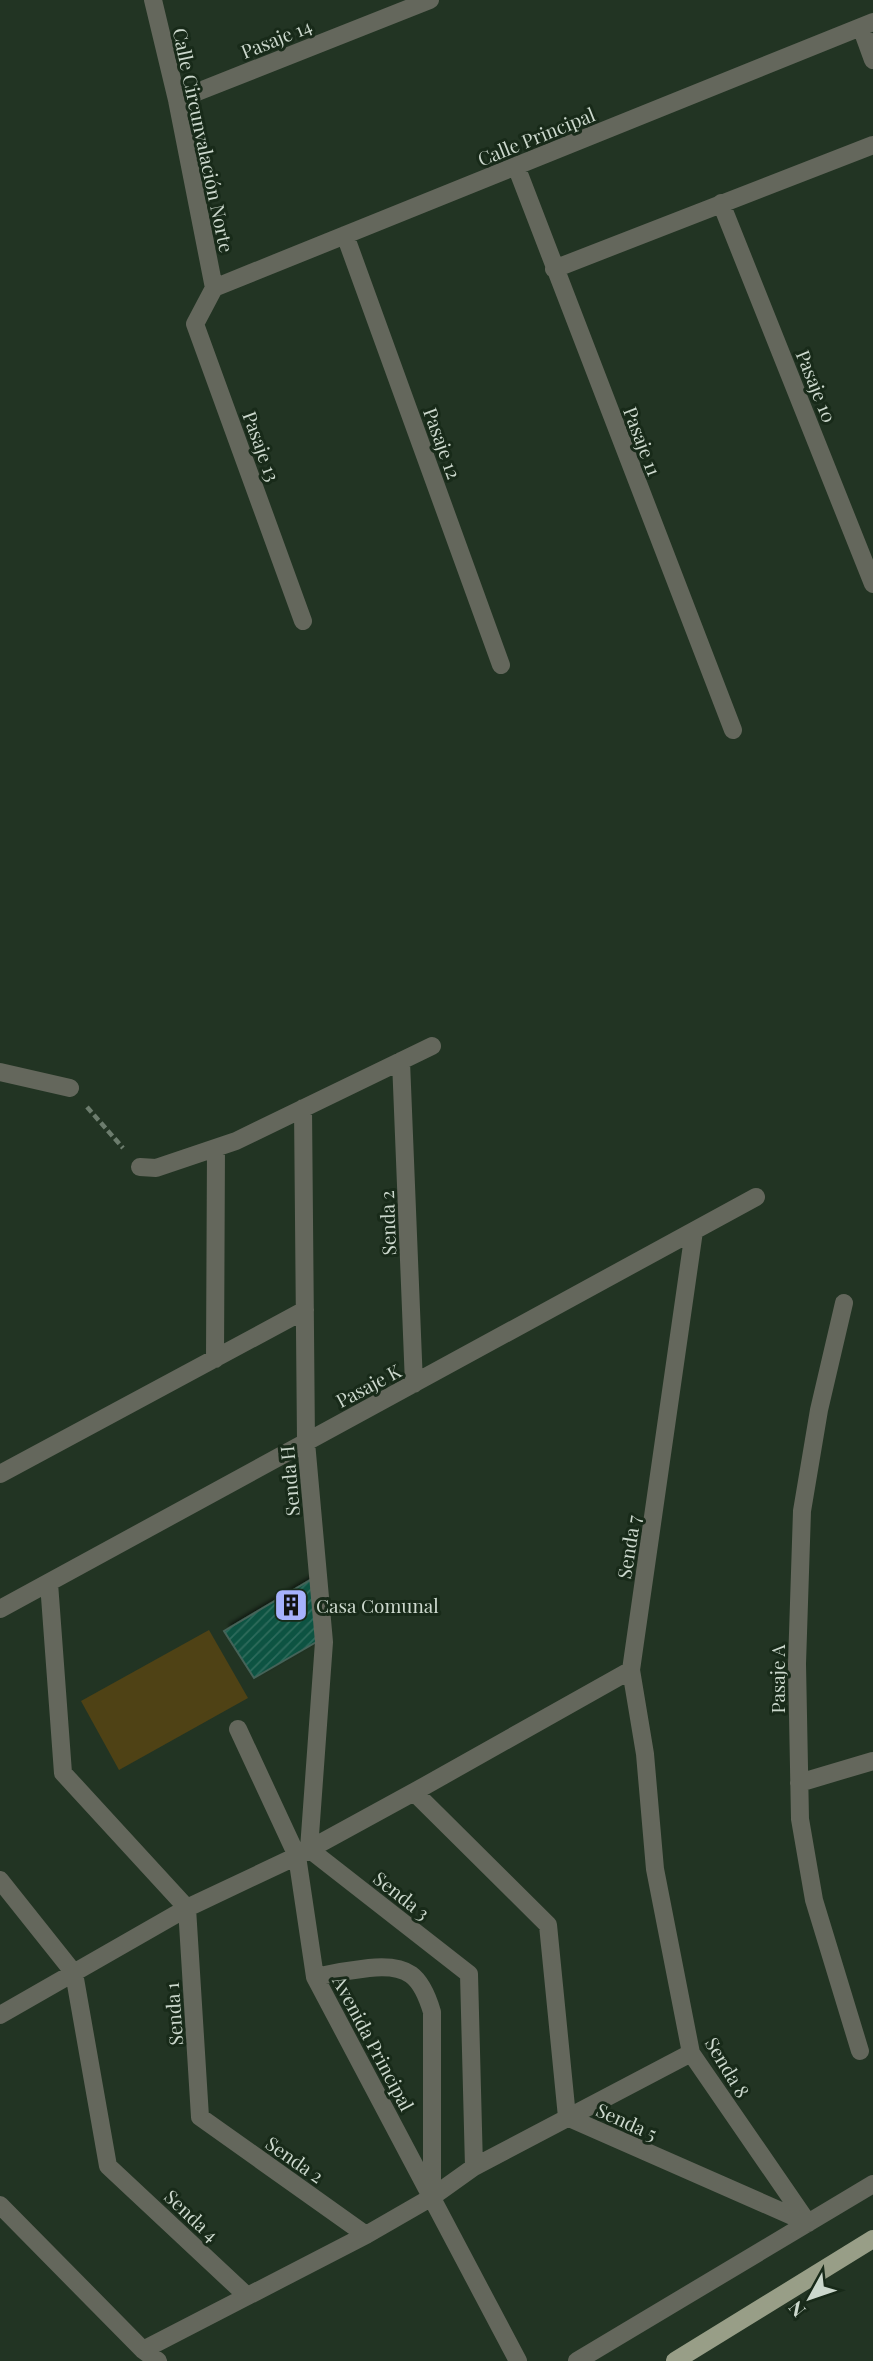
<svg xmlns="http://www.w3.org/2000/svg" width="873" height="2361" font-family="'Playfair Display',serif">
  <style>
    .pitch { fill: #4f4215 }
    .building { fill: url(#building-hatch); stroke: #456359; stroke-width: 2; filter: url(#shadow) }
    .lines { fill: none; stroke-linecap: round; stroke-linejoin: round }
    .path { stroke: #6c7c6d; stroke-width: 4.5; stroke-dasharray: 7 3.5; stroke-linecap: butt }
    .minor { stroke: #64675c; stroke-width: 18 }
    .major { stroke: #989e87; stroke-width: 18 }
    .labels { text-anchor: middle; dominant-baseline: central; stroke-width: 6; stroke-linejoin: round; paint-order: stroke }
    .street-label { font-size: 19px; fill: #ccd8cd; stroke: #182a19 }
    .poi-label { font-size: 19px; fill: #ccd8cd; stroke: #182a19; text-anchor: start }
  </style>
  <defs>
    <pattern id="building-hatch" width="6" height="6" patternUnits="userSpaceOnUse" patternTransform="scale(1.75)"><rect width="6" height="6" fill="#0c5342"/><path d="M-1 1l2-2M0 6l6-6M5 7l2-2" fill="none" stroke="#2e6b5c"/></pattern>
    <filter id="shadow"><feDropShadow dx="6" dy="-6" stdDeviation="2" flood-color="#0009"/></filter>
  </defs>
  <rect width="100%" height="100%" fill="#223423"/>
  <path class="pitch" d="M209 1630 248 1698 119 1770 81 1701Z"/>
  <path class="building" d="M312 1579 318 1641 254 1678 224 1631Z"/>
  <g class="lines">
    <path class="path" d="M87 1107 123 1148"/>
    <path class="minor" d="M153 0 177 100 214 288
      M861 27 873 60
      M177 100 430 0
      M516 166 733 730
      M721 203 873 584
      M345 235 501 665
      M554 269 873 145
      M214 288 873 22
      M214 288 195 324 303 621
      M401 1061 414 1384
      M0 1072 70 1088
      M303 1108 306 1442 324 1642 309 1849 469 1974 474 2167
      M140 1167 156 1168 236 1141 432 1046
      M694 1231 631 1670 645 1754 655 1869 691 2053 808 2223
      M844 1303 819 1410 802 1511 797 1664 800 1819 814 1900 860 2051
      M215 1359 216 1148
      M0 1474 305 1310
      M49 1583 63 1773 187 1908 200 2117 366 2235
      M0 1609 756 1197
      M238 1729 297 1856 315 1977 518 2361
      M799 1783 873 1761
      M414 1792 548 1925 567 2117 808 2223
      M0 1880 74 1973 108 2166 246 2295
      M315 1977C333 1973 351 1970 369 1968 408 1964 421 1975 432 2012V2194
      M0 2015 187 1908 297 1856 414 1792 631 1670
      M0 2205 143 2350 158 2361
      M143 2350 366 2235 432 2197 474 2167 691 2053
      M577 2361 873 2184"/>
    <path class="major" d="M675 2361 873 2239"/>
  </g>
  <defs>
    <g id="building-square" transform="scale(1.75)"><rect x="-9" y="-9" width="18" height="18" rx="4" fill="#a6b1fc" stroke="#182a19"/><path d="M-4-6H4V6H1V3H-1V6H-4ZM-2.5-4.3h1.7v1.8h-1.7ZM.8-4.3h1.7v1.8H.8ZM-2.5-1h1.7V.8h-1.7ZM.8-1h1.7V.8H.8Z" fill="#111"/></g>
  </defs>
  <g fill-rule="evenodd">
    <use href="#building-square" x="291" y="1605"/>
  </g>
  <g class="labels">
    <g class="street-label">
      <text transform="translate(276 38) rotate(-22)">Pasaje 14</text>
      <text transform="translate(536 136) rotate(-22)">Calle Principal</text>
      <text transform="translate(204 140) rotate(78)">Calle Circunvalación Norte</text>
      <text transform="translate(817 386) rotate(68)">Pasaje 10</text>
      <text transform="translate(643 441) rotate(69)">Pasaje 11</text>
      <text transform="translate(443 443) rotate(70)">Pasaje 12</text>
      <text transform="translate(262 446) rotate(70)">Pasaje 13</text>
      <text transform="translate(387 1223) rotate(-92)">Senda 2</text>
      <text transform="translate(368 1385) rotate(-28)">Pasaje K</text>
      <text transform="translate(289 1481) rotate(-95)">Senda H</text>
      <text transform="translate(628 1547) rotate(-81)">Senda 7</text>
      <text transform="translate(777 1679) rotate(-90)">Pasaje A</text>
      <text transform="translate(402 1895) rotate(38)">Senda 3</text>
      <text transform="translate(173 2014) rotate(-94)">Senda 1</text>
      <text transform="translate(374 2043) rotate(62)">Avenida Principal</text>
      <text transform="translate(728 2067) rotate(59)">Senda 8</text>
      <text transform="translate(627 2121) rotate(24)">Senda 5</text>
      <text transform="translate(295 2159) rotate(35)">Senda 2</text>
      <text transform="translate(192 2215) rotate(43)">Senda 4</text>
    </g>
    <g class="poi-label">
      <text x="316" y="1605">Casa Comunal</text>
    </g>
  </g>
  <g transform="translate(810 2298) rotate(230)" stroke="#182a19" stroke-width="5" paint-order="stroke">
  <path d="M0-5L12 26L0 18L-12 26Z" fill="#ccd8cd"/>
  <text y="-10" font-size="19" font-weight="bold" text-anchor="middle" fill="#ccd8cd">N</text>
  </g>
</svg>
